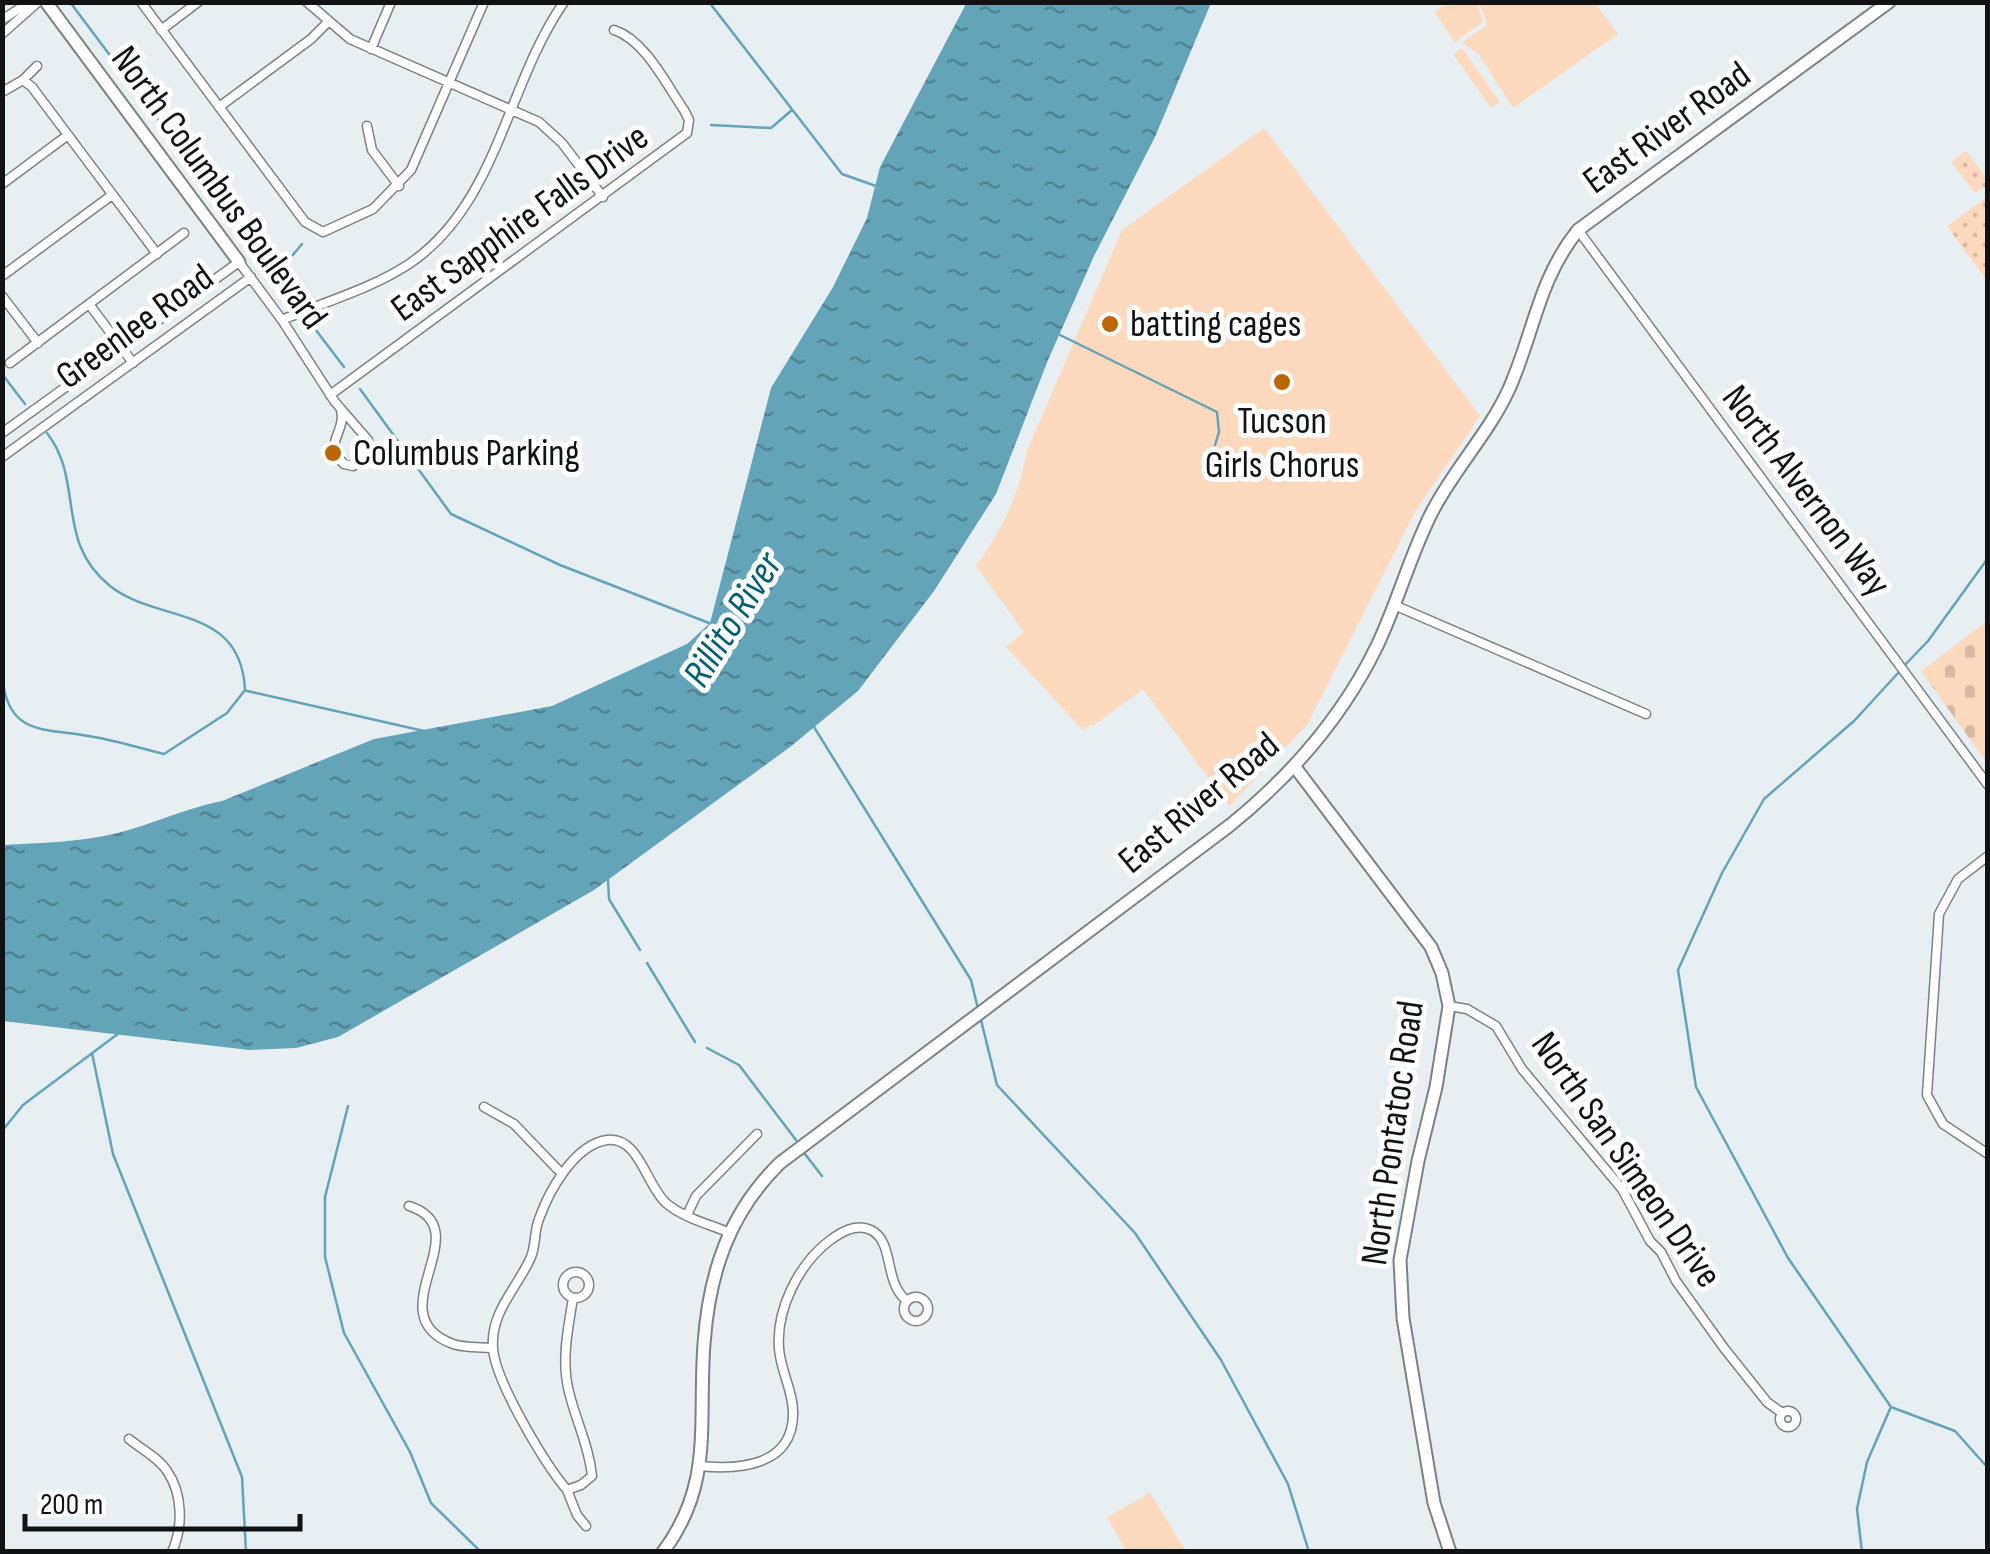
<svg xmlns="http://www.w3.org/2000/svg" width="1990" height="1554" font-family="'Sofia Sans Condensed',sans-serif">
  <style>
    .green { fill: #fcd8bd }
    .cemetery { fill: url(#cemetery-stones) }
    .garden { fill: url(#garden-dots) }
    .water { fill: url(#water-ripples) }
    .lines { fill: none; stroke-linecap: round; stroke-linejoin: round }
    .stream { stroke: #63a4b9; stroke-width: 2.5 }
    .street-casing { stroke: #7a8284; stroke-width: 11 }
    .secondary-casing { stroke: #7a8284; stroke-width: 15 }
    .street { stroke: #fff; stroke-width: 8 }
    .secondary { stroke: #fff; stroke-width: 11 }
    .poi-dot { fill: #bd6500; stroke: #fff; stroke-width: 4 }
    .labels { text-anchor: middle; dominant-baseline: central; stroke-width: 10; stroke-linejoin: round; paint-order: stroke }
    .street-label { font-size: 38px; fill: #101213; stroke: #fff }
    .poi-label { font-size: 38px; fill: #101213; stroke: #fff; text-anchor: start }
    .water-label { font-size: 40px; font-style: italic; fill: #005f75; stroke: #fff }
  </style>
  <defs>
    <pattern id="cemetery-stones" width="16" height="16" patternUnits="userSpaceOnUse" patternTransform="scale(2.5)"><rect width="16" height="16" fill="#fcd8bd"/><path d="M2 7V4a2 2 0 0 1 4 0v3zM10 15v-3a2 2 0 0 1 4 0v3z" fill="#d7b8a2"/></pattern>
    <pattern id="garden-dots" width="8" height="8" patternUnits="userSpaceOnUse" patternTransform="scale(2.5)"><rect width="8" height="8" fill="#fcd8bd"/><path d="M2 2h.1M6 6h.1" fill="none" stroke="#d7b8a2" stroke-width="1.8" stroke-linecap="round"/></pattern>
    <pattern id="water-ripples" width="26" height="14" patternUnits="userSpaceOnUse" patternTransform="scale(2.5)"><rect width="26" height="14" fill="#63a4b9"/><path d="M2 4q2-2 4 0t4 0M15 11q2-2 4 0t4 0" fill="none" stroke="#508495"/></pattern>
  </defs>
  <rect width="100%" height="100%" fill="#e7eff2"/>
  <path class="green" d="M1449 2 1477 3 1483 22 1455 42 1434 12Z
    M1479 3H1600L1597 6 1618 34 1513 108 1479 55 1462 42 1487 25Z
    M1462 48 1500 102 1491 108 1453 54Z
    M1264 128 1480 416 1416 510 1307 725 1229 806 1143 689 1093 726 1091 724 1083 730 1006 647 1024 632 976 566C1002 530 1019 495 1027 451L1122 230Z
    M1150 1493 1186 1551H1126L1107 1517Z"/>
  <path class="cemetery" d="M1987 621V763L1921 671Z"/>
  <path class="garden" d="M1966 151 1987 179V186L1975 193 1951 162Z
    M1987 197 1988 280 1987 281 1947 226Z"/>
  <path class="water" d="M967 2 1211 3 1155 137 1094 256 1048 360 996 494 934 591 858 691 790 747 594 890 338 1037 296 1048 249 1050 3 1021V845C41 843 80 842 118 833 153 824 186 808 222 801L374 739 552 706 687 644 710 623 771 388 833 287 867 218 880 167Z"/>
  <g class="lines">
    <path class="stream" d="M70 2 291 297
      M709 2 842 174 876 186
      M711 125 771 128 792 110
      M275 276 302 244
      M297 305V306
      M312 325 344 367
      M1056 333 1217 412 1219 432 1215 445
      M2 374 25 404
      M360 389 451 514 560 565 709 623
      M1904 666 1928 641 1988 558
      M1899 672 1854 721 1764 799 1722 873 1678 970 1696 1087 1788 1258 1891 1407 1955 1431 1988 1468
      M2 676C8 739 47 727 94 737 117 741 140 748 164 754L227 713 245 690C241 604 158 624 110 586 54 541 85 482 47 433
      M247 691 424 731
      M814 727 971 980 978 1009
      M608 880 609 899 640 950
      M647 963 695 1042
      M980 1016 997 1085 1135 1233 1221 1360 1288 1484 1309 1552
      M707 1048 739 1065 796 1140
      M92 1053 113 1154 242 1477 246 1552
      M348 1106 325 1197V1257L344 1333 410 1452 431 1503 481 1552
      M2 1131 23 1105 119 1033
      M805 1154 822 1176
      M2 1551 3 1552
      M1862 1552 1857 1509 1867 1462 1890 1409"/>
    <g class="street-casing">
      <path id="street" d="M141 2 305 222 323 232 373 209 411 170 484 2
        M307 2 350 39 539 122 562 143 603 197
        M2 20 29 2
        M161 30 198 2
        M2 34 38 2
        M371 49 391 2
        M23 80 32 87 157 254
        M2 92 23 80 37 66
        M219 107 311 39 327 23
        M367 126 372 150 399 186
        M2 184 68 135
        M1578 230 1988 785
        M2 276 112 195
        M2 296 38 343
        M89 304 133 363
        M282 320C324 302 371 289 409 264 498 204 506 85 564 2
        M10 363 184 233
        M330 395 687 133 689 120 684 110C666 84 645 40 614 30
        M2 433 239 262 282 320 335 402 368 440 367 457 353 466 344 464 334 453C332 437 345 428 341 410
        M2 457 251 277
        M1394 605 1646 714
        M1988 856 1958 879 1939 914 1927 1095 1943 1124 1988 1154
        M1449 1006 1467 1009 1496 1026 1522 1069 1622 1189 1650 1241 1661 1252 1676 1281 1724 1348 1767 1402 1782 1413
        M484 1107 514 1124 562 1174
        M409 1206C482 1229 374 1315 453 1344 465 1348 480 1347 493 1348
        M687 1215 696 1196 757 1134
        M563 1285a13 13 0 1 1 26 0a13 13 0 1 1-26 0Z
        M904 1309a12 12 0 1 1 24 0a12 12 0 1 1-24 0Z
        M573 1298C568 1329 561 1361 569 1392 576 1421 589 1446 592 1476L581 1485 567 1490C545 1464 495 1381 493 1348 490 1312 518 1287 531 1257 536 1245 534 1231 539 1219 549 1191 574 1145 607 1140 639 1136 646 1185 666 1203 682 1217 708 1224 728 1232
        M1780 1419a8 8 0 1 1 16 0a8 8 0 1 1-16 0Z
        M129 1439C141 1449 159 1458 167 1471 183 1494 183 1527 172 1552
        M700 1466C739 1470 792 1466 793 1415 794 1392 780 1370 779 1348 776 1309 799 1264 829 1241 841 1232 856 1223 871 1230 895 1242 883 1282 907 1301
        M567 1490 577 1515 586 1526"/>
    </g>
    <g class="secondary-casing">
      <path id="secondary" d="M46 2 239 262
        M1295 767 1431 947 1442 973 1449 1006 1436 1087 1418 1161 1400 1260 1403 1318 1434 1503 1450 1552
        M663 1552C714 1484 698 1423 704 1344 709 1273 729 1213 780 1163L1229 826C1291 776 1342 718 1377 646 1398 602 1410 555 1432 512 1454 469 1489 433 1509 389 1534 333 1538 280 1578 230L1889 2"/>
    </g>
    <use href="#street" class="street"/>
    <use href="#secondary" class="secondary"/>
  </g>
  <g class="poi-dot">
    <circle cx="1110" cy="324" r="10"/>
    <circle cx="1282" cy="382" r="10"/>
    <circle cx="333" cy="453" r="10"/>
  </g>
  <g class="labels">
    <g class="street-label">
      <text transform="translate(1667 128) rotate(-36)">East River Road</text>
      <text transform="translate(219 188) rotate(54)">North Columbus Boulevard</text>
      <text transform="translate(520 223) rotate(-36)">East Sapphire Falls Drive</text>
      <text transform="translate(135 327) rotate(-36)">Greenlee Road</text>
      <text transform="translate(1806 491) rotate(53)">North Alvernon Way</text>
      <text transform="translate(1199 803) rotate(-40)">East River Road</text>
      <text transform="translate(1393 1133) rotate(-82)">North Pontatoc Road</text>
      <text transform="translate(1626 1160) rotate(55)">North San Simeon Drive</text>
    </g>
    <g class="poi-label">
      <text x="1130" y="324">batting cages</text>
      <text x="1282" y="421" text-anchor="middle">Tucson<tspan x="1282" dy="44">Girls Chorus</tspan></text>
      <text x="353" y="453">Columbus Parking</text>
    </g>
    <g class="water-label">
      <text transform="translate(733 620) rotate(-58)">Rillito River</text>
    </g>
  </g>
  <rect width="1990" height="1554" fill="none" stroke="#101213" stroke-width="10"/>
  <path d="M25 1514v15h275v-15" fill="none" stroke="#101213" stroke-width="5"/>
  <text x="40" y="1514" font-size="30" fill="#101213" stroke="#ffffff" stroke-width="8" paint-order="stroke">200 m</text>
</svg>
